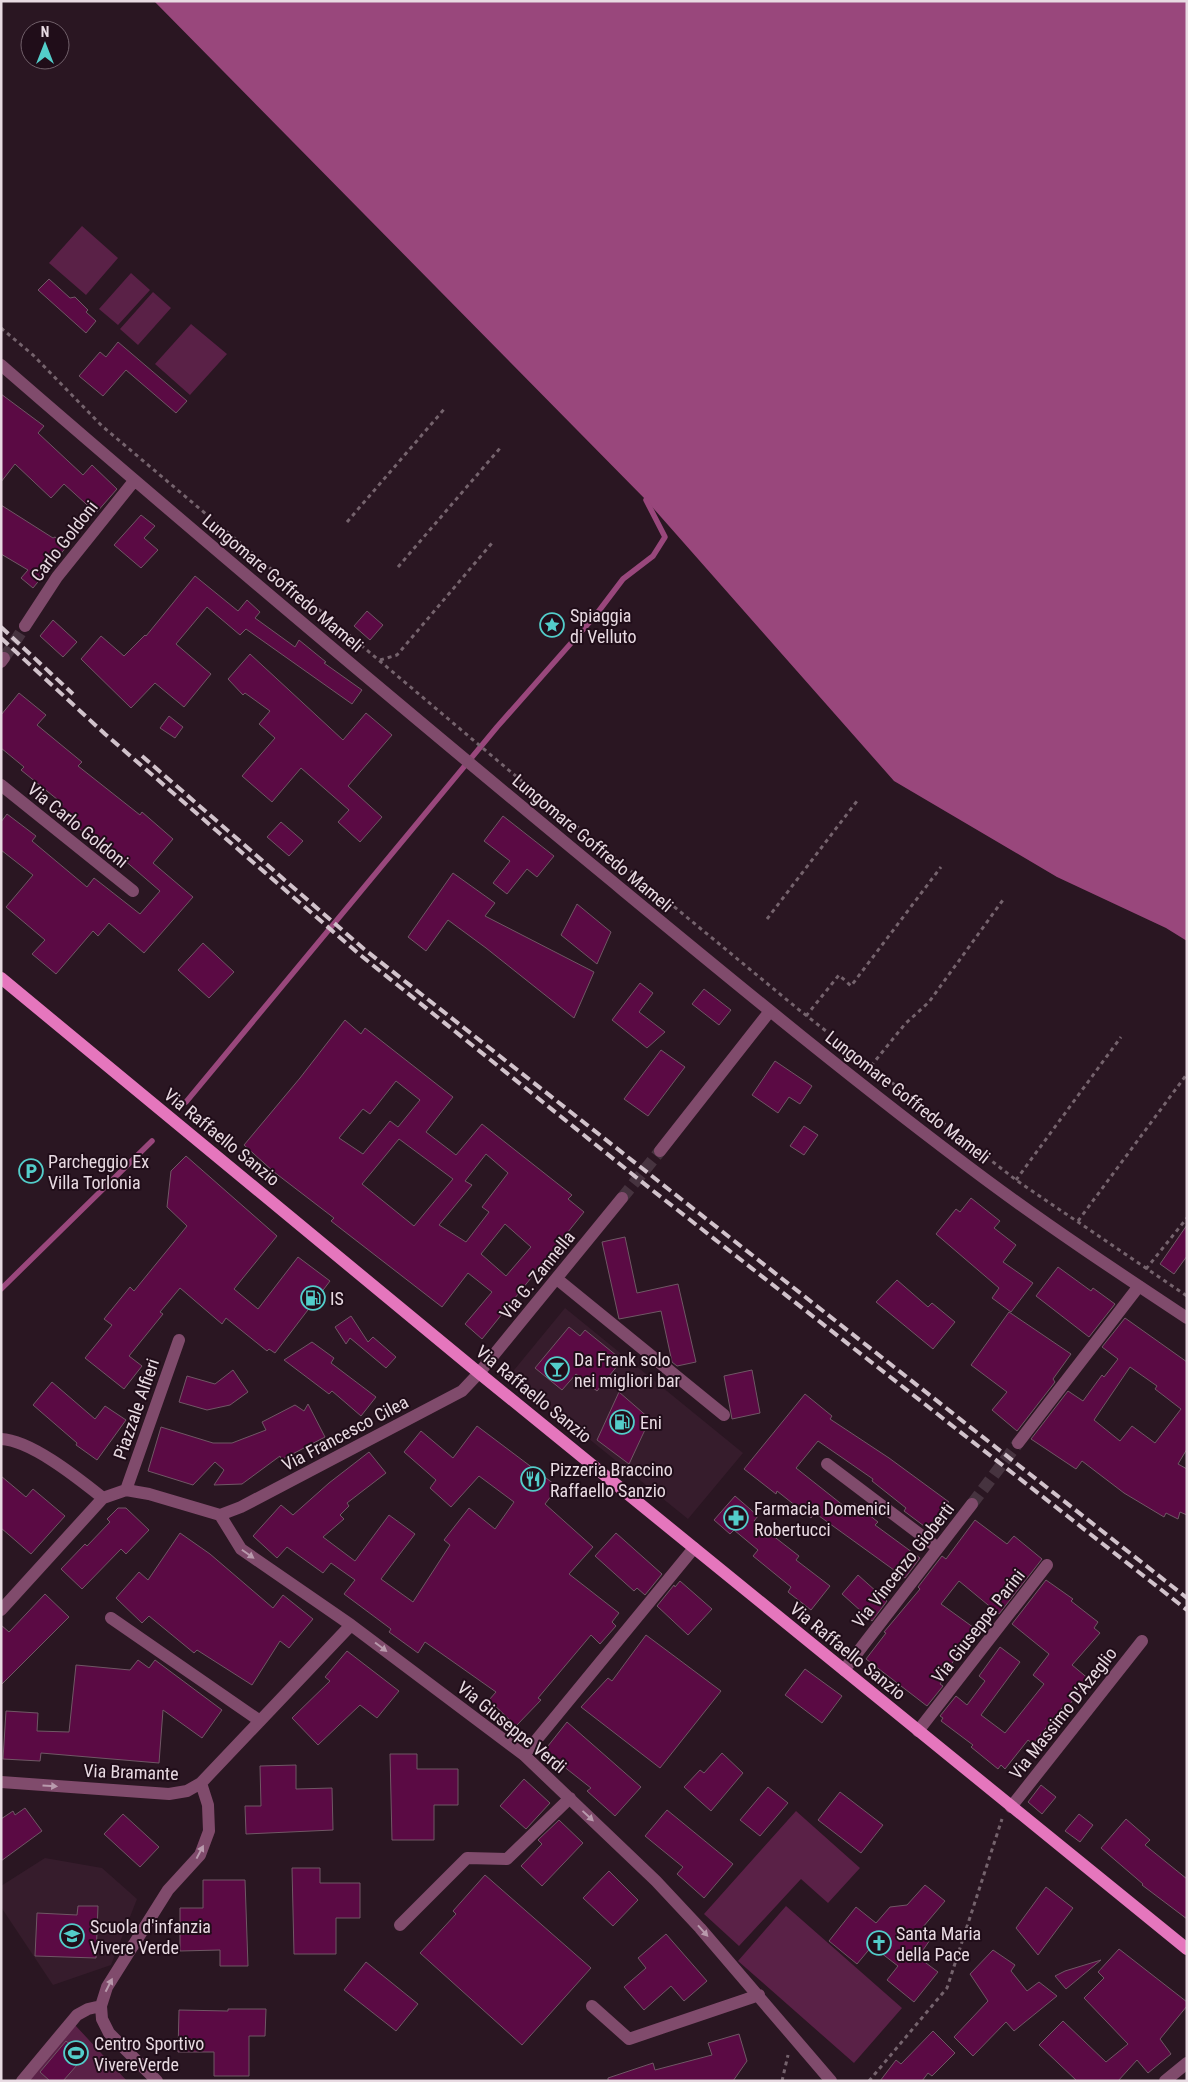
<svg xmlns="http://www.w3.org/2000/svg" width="1188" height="2082" font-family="'Roboto Condensed',sans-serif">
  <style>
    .built { fill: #361c2c }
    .green { fill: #5a2147 }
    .water { fill: #99477c }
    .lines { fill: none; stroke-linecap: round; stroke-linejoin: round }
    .stream { stroke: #99477c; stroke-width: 5.5 }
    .building { fill: #5b0a44; stroke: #705765; fill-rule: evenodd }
    .minor-tunnel { stroke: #46333f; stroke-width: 12; stroke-dasharray: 12 6; stroke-linecap: butt }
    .path { stroke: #75636d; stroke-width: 3; stroke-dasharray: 4 4; stroke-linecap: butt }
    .minor { stroke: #804b6c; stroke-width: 12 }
    .major { stroke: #e576bd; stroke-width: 12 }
    .rail { stroke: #d1c2cb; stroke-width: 4; stroke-dasharray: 10 5; stroke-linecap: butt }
    .oneway { fill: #b99aad }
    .labels { text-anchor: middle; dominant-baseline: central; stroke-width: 4; stroke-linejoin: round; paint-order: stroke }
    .street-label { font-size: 18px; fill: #e8dae2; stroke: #200d19 }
    .poi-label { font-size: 18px; fill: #e8dae2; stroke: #200d19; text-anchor: start }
  </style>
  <rect width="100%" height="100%" fill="#2a1622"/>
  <path class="built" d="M565 1308 743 1453 688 1519 510 1375Z
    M45 1858 102 1868 137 1899 111 1965 53 1985 1 1907V1886Z"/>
  <path class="green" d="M82 226 118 258 86 295 49 263Z
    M131 273 150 290 118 325 99 309Z
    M153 292 171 308 138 345 120 329Z
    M191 324 227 354 190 395 155 364Z
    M796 1811 860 1868 828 1903 801 1879 739 1946 704 1914Z
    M786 1906 902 2008 854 2063 738 1961Z
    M75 2025 127 2081H28Z"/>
  <path class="water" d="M154 1H1187V941L1166 928 1057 877 894 781 646 500Z"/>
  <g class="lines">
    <path class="stream" d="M186 1102 497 727 595 616 623 579 653 556 665 537 646 500
      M1 1289 152 1141"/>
  </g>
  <path class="building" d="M49 279 70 298 75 297 88 310 86 312 96 321 86 333 38 290Z
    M118 342 187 401 176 413 126 370 103 396 79 376 100 352 106 357Z
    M1 394 44 426 38 433 83 475 92 465 117 489 96 513 64 484 51 498 15 464 1 482Z
    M1 505 53 538 55 537 67 546 33 588 21 578 28 570 1 554Z
    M141 515 155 526 144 538 158 550 141 568 114 545Z
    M195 576 238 611 247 600 260 612 255 618 295 647 299 640 326 662 324 663 362 690 352 704 246 629 240 635 207 607 176 644 211 674 184 707 155 683 131 708 81 659 101 636 124 656 145 635 146 636Z
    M367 611 383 625 370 640 354 626Z
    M53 620 77 642 63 657 40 636Z
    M250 654 343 740 366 713 392 735 348 786 382 817 360 842 338 822 349 810 301 768 272 802 242 776 275 738 259 724 270 711 245 693 243 695 228 679Z
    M19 693 46 715 37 725 82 762 78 766 140 815 142 812 173 839 153 863 193 897 144 953 109 923 98 936 93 931 56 974 32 954 45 940 6 907 33 875 1 850V822L7 814 36 836 32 841 87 887 94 878 140 914 160 891 94 834 91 838 57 812 63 804 21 770 24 767 1 748V715Z
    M169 716 183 727 175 738 160 728Z
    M503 816 554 856 537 877 527 869 507 894 493 883 510 861 484 841Z
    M281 822 303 841 289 856 267 837Z
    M453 873 495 903 485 916 594 972 574 1018 486 948 448 920 426 951 408 937Z
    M577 904 611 932 597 964 561 935Z
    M203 943 234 972 209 998 178 970Z
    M640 983 653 993 639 1012 665 1032 647 1048 612 1020Z
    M704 989 731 1010 719 1025 692 1004Z
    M345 1020 361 1034 365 1028 453 1097 426 1132 456 1155 482 1124 572 1195 568 1199 584 1212 482 1339 465 1324 492 1292 468 1273 442 1307 331 1221 334 1218 274 1172 244 1145 300 1078ZM396 1081 420 1100 398 1127 390 1121 363 1154 339 1138 363 1109 370 1114ZM399 1139 453 1179 414 1226 362 1184ZM486 1154 508 1173 482 1207 489 1212 466 1242 439 1225 472 1185 465 1181ZM505 1224 531 1247 506 1276 481 1254Z
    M661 1050 685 1067 648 1116 624 1099Z
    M775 1061 812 1086 800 1104 789 1097 778 1113 752 1095Z
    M804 1126 818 1135 804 1155 790 1146Z
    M186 1156 277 1236 234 1289 258 1309 298 1257 330 1281 275 1353 269 1349 267 1351 226 1318 222 1324 180 1288 160 1312 163 1314 129 1356 142 1366 124 1389 85 1358 112 1325 104 1319 130 1287 134 1291 187 1226 167 1207 171 1171Z
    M971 1198 1000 1221 994 1228 1016 1245 1003 1262 1033 1283 1011 1312 992 1298 999 1288 936 1234 956 1209 960 1212Z
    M1187 1225V1256L1174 1274 1160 1264Z
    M625 1237 637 1293 678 1284 696 1362 677 1366 672 1362 661 1311 619 1319 602 1242Z
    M1058 1267 1091 1291 1093 1288 1115 1304 1089 1337 1036 1296Z
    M897 1280 928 1307 932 1303 955 1322 933 1349 876 1302Z
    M1009 1312 1071 1354 1053 1379 1055 1382 1017 1431 992 1410 1007 1392 971 1365Z
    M351 1316 368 1342 373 1337 396 1357 386 1368 350 1338 346 1344 335 1327Z
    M1125 1318 1187 1362V1449L1178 1464 1187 1469V1515L1180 1512 1178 1519 1166 1513 1164 1517 1124 1493 1082 1461 1076 1469 1031 1439 1068 1391 1083 1401 1102 1375 1104 1377 1118 1359 1102 1347ZM1130 1367 1157 1386 1155 1389 1181 1409 1155 1443 1132 1426 1120 1441 1094 1420Z
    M569 1327 580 1336 585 1330 622 1360 597 1391 576 1374 562 1390 535 1368Z
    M312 1342 334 1358 331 1363 376 1397 361 1416 332 1391 329 1394 284 1360Z
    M233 1370 248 1392 230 1405 207 1410 179 1402 187 1376 215 1384Z
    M752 1370 760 1413 732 1419 724 1376Z
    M52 1382 95 1419 105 1406 126 1420 97 1460 76 1445 77 1443 33 1405Z
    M619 1392 650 1419 629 1464 597 1440Z
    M805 1394 832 1416 830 1419 889 1458 949 1502 928 1529 904 1511 906 1508 872 1481 873 1479 818 1441 796 1468 849 1510 854 1503 878 1522 875 1525 920 1558 905 1578 815 1513 811 1518 777 1491 776 1494 744 1469Z
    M308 1404 325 1437 281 1460 280 1456 242 1484 214 1485 224 1470 215 1462 193 1485 148 1471 161 1427 213 1443H232L266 1430 262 1422 295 1405 304 1411Z
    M477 1426 558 1487 545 1504 593 1547 569 1574 619 1613 612 1622 616 1626 600 1644 591 1635 538 1698 541 1700 516 1726 489 1700 496 1692 425 1642 418 1653 389 1632 391 1629 344 1594 355 1580 331 1563 323 1573 287 1547 277 1558 253 1536 281 1505 293 1515 329 1483 369 1452 386 1473 347 1503 349 1506 340 1515 344 1519 323 1537 355 1561 389 1515 415 1534 381 1579 413 1602 450 1545 444 1540 469 1508 495 1529 514 1502 479 1476 451 1507 430 1488 436 1480 404 1452 421 1431 453 1458Z
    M1 1476 26 1497 33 1489 65 1516 31 1554 1 1528Z
    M735 1496 758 1516 754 1521 799 1556 796 1560 830 1586 811 1610 788 1592 791 1587 753 1556 758 1550 734 1530 730 1534 714 1520Z
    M118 1508H126L149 1530 126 1554 121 1549 82 1589 61 1569 85 1544 87 1546 110 1522 107 1519Z
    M975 1520 1007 1544 1014 1536 1042 1559 999 1614 959 1581 941 1604 977 1630 940 1679 942 1681 940 1684 943 1686 927 1706 866 1659 886 1633 884 1632 920 1589 918 1587 942 1556 946 1559Z
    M180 1533 210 1554 273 1608 283 1595 313 1619 289 1648 280 1641 252 1685 197 1650 194 1653 149 1616 142 1623 116 1598 139 1572 148 1580Z
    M616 1533 662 1574 645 1595 637 1588 634 1591 595 1556Z
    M858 1575 887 1601 872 1621 842 1594Z
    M1046 1580 1073 1599 1071 1601 1098 1622 1094 1628 1100 1633 1072 1665 1090 1680 1069 1705 1066 1703 1033 1744 1028 1740 1005 1769 1001 1765 998 1769 971 1747 973 1745 941 1721 943 1718 940 1716 956 1696 967 1705 985 1681 979 1676 1000 1647 1020 1662 981 1715 1005 1733 1044 1684 1033 1675 1049 1654 1012 1624Z
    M680 1581 712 1609 688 1635 657 1606 674 1585 675 1587Z
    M45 1594 69 1617 1 1685V1625L9 1632Z
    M646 1635 721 1691 660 1768 581 1707 608 1678 612 1681Z
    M347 1651 399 1691 377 1718 360 1705 318 1745 292 1718 330 1681 325 1677Z
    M138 1660 149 1668 155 1660 222 1710 202 1738 163 1710 159 1763 41 1753 40 1761 3 1759 6 1711 38 1713 37 1731 69 1732 76 1665 130 1670Z
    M805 1669 842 1696 822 1723 785 1695Z
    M567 1722 641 1787 615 1816 587 1791 591 1788 544 1751Z
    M722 1753 743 1773 711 1811 684 1787 700 1770 704 1773Z
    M390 1754H417V1769H458V1805H434V1840H392Z
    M296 1765V1789L332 1788 333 1830 246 1834 245 1806H261L260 1766Z
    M524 1779 550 1803 526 1829 500 1806Z
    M1041 1785 1056 1797 1042 1814 1028 1802Z
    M768 1787 788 1803 760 1836 740 1820Z
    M840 1792 883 1825 861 1853 818 1820Z
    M25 1808 42 1831 1 1861V1819L13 1811 15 1815Z
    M667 1810 733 1864 704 1898 677 1874 683 1867 645 1836Z
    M123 1814 159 1847 140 1867 104 1834Z
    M1079 1814 1093 1825 1080 1842 1065 1831Z
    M1126 1819 1150 1840 1145 1845 1187 1879V1919L1142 1885 1143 1884 1101 1848Z
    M559 1820 583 1843 542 1886 521 1866 542 1844 538 1840Z
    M292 1868H320V1883H360V1918H336V1954H294Z
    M609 1871 638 1900 613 1926 583 1898Z
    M485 1875 591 1968 522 2045 420 1953 456 1914 453 1911Z
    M203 1880H245L248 1966H220V1950L180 1951V1908H203Z
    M925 1885 945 1901 923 1927 930 1932V1940L918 1957 938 1972 914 2002 887 1980 898 1966 872 1946 857 1964 829 1941 856 1907 876 1923 890 1907 907 1905Z
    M1046 1887 1073 1908 1038 1955 1016 1928Z
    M78 1906H98L96 1958 35 1956 37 1913 77 1915Z
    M666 1934 707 1981 684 2001 671 1986 644 2010 624 1987 646 1968 638 1958Z
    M1119 1949 1187 2002V2006L1160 2039 1171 2054 1148 2073 1137 2060 1118 2081H1077L1039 2045 1063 2021 1106 2062 1128 2044 1084 1998 1104 1978 1098 1972Z
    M993 1950 1015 1965 1011 1971 1027 1991 1039 1982 1057 1996 1014 2031 1006 2022 973 2056 954 2037 988 2001 970 1974Z
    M1101 1960 1066 1989 1055 1976 1065 1971Z
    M366 1962 418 2004 396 2031 344 1990Z
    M228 2009H266L265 2036H249V2076H214V2052H178L179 2010 228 2011Z
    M933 2031 955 2053 932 2076 928 2073 922 2081H880L896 2060 901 2064Z
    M739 2034 747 2061 733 2081H608V2078L653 2063 655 2070 712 2055 708 2043Z
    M66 2041 84 2057 63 2081H50L40 2072Z"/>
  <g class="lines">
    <path class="minor-tunnel" d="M4 658 25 626
      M622 1198 660 1151
      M972 1504 1018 1443"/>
    <path class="path" d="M1 328 33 355 102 426 511 772 798 1009 1016 1180 1187 1296
      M347 522 446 407
      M398 567 501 447
      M380 660 397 655 492 543
      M767 919 857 801
      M806 1016 839 975 851 986 941 867
      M871 1066 905 1024 929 1002 1003 900
      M1016 1180 1121 1037
      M1078 1221 1187 1074
      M1146 1269 1187 1218
      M782 2081 788 2055
      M869 2081 947 1988 1002 1819"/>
    <path class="minor" d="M1 365C190 529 381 690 573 849 709 961 844 1074 985 1179 1051 1228 1119 1273 1187 1318
      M25 626 57 577 134 481
      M1 662 4 658
      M1 785 133 891
      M660 1151 770 1011
      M557 1279 724 1415
      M1 1439C31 1440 79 1479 103 1498
      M1018 1443 1139 1286
      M827 1464 938 1548
      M126 1490 179 1340
      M220 1515 241 1549 351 1625 524 1755 656 1881 700 1928 831 2081
      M220 1515 241 1507 462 1391 479 1373 622 1198
      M1 1610 103 1498 126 1490 149 1494 220 1515
      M111 1618 260 1721
      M844 1670 972 1504
      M918 1731 1047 1565
      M524 1755 694 1548
      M1 1782 169 1794 187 1791 201 1783 351 1625
      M1011 1807 1142 1641
      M400 1925 467 1858 507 1859 570 1798
      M592 2006 629 2039 759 1995
      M22 2081 77 2015 88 2009 101 2006
      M157 2081 109 2033 102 2019 101 2006 107 1987 168 1890 200 1855 209 1831 208 1805 201 1783
      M1165 2081 1187 2063"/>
    <path class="major" d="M1 978 479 1373 1187 1949"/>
    <path class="rail" d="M1 627 73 694
      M1 638 105 734 359 954 652 1190 1187 1610
      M142 756 364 949 1187 1598"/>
  </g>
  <defs><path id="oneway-solid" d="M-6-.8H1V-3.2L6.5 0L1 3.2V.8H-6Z" transform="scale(1.25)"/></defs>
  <g class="oneway">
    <use href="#oneway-solid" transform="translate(248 1554) rotate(35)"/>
    <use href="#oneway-solid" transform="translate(381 1647) rotate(37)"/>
    <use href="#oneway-solid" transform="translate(50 1786) rotate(4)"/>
    <use href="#oneway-solid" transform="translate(588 1816) rotate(43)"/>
    <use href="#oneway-solid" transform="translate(200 1852) rotate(-62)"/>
    <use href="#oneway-solid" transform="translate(703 1931) rotate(48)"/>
    <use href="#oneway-solid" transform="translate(109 1985) rotate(-63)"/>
  </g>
  <defs>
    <g id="sight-ring" transform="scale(1.25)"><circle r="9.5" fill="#200d19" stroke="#53cdca" stroke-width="1.5"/><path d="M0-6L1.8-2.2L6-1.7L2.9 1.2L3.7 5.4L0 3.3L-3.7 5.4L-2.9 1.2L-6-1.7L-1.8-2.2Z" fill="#53cdca"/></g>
    <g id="parking-ring" transform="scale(1.25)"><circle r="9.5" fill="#200d19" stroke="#53cdca" stroke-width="1.5"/><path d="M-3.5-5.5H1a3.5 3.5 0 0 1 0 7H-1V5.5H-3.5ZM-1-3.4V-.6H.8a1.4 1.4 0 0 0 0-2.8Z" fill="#53cdca"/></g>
    <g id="fuel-ring" transform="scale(1.25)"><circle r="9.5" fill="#200d19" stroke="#53cdca" stroke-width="1.5"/><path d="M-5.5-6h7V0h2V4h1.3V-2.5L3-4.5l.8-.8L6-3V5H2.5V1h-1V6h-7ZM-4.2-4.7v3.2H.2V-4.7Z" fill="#53cdca"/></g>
    <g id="bar-ring" transform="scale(1.25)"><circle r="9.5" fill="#200d19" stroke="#53cdca" stroke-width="1.5"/><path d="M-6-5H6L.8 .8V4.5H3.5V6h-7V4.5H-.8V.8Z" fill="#53cdca"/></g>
    <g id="restaurant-ring" transform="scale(1.25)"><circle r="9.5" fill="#200d19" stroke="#53cdca" stroke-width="1.5"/><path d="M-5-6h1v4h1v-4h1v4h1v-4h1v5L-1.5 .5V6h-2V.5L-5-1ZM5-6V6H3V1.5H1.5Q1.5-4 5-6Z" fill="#53cdca"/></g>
    <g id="pharmacy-ring" transform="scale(1.25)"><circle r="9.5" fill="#200d19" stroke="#53cdca" stroke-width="1.5"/><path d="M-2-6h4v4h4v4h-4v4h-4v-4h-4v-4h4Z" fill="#53cdca"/></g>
    <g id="school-ring" transform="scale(1.25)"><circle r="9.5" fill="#200d19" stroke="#53cdca" stroke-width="1.5"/><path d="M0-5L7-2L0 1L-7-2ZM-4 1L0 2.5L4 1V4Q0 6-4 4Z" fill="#53cdca"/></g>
    <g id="church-ring" transform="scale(1.25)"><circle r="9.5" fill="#200d19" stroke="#53cdca" stroke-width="1.5"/><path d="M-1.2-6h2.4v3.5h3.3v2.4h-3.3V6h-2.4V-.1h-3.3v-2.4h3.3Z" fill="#53cdca"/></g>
    <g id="stadium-ring" transform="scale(1.25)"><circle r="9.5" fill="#200d19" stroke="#53cdca" stroke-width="1.5"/><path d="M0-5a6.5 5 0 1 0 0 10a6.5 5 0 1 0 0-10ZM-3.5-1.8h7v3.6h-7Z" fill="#53cdca"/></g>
  </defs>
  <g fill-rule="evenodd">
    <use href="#sight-ring" x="552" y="625"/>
    <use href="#parking-ring" x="31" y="1171"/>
    <use href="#fuel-ring" x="313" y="1298"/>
    <use href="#bar-ring" x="557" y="1369"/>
    <use href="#fuel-ring" x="622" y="1422"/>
    <use href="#restaurant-ring" x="533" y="1479"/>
    <use href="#pharmacy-ring" x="736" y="1518"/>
    <use href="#school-ring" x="72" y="1936"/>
    <use href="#church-ring" x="879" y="1943"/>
    <use href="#stadium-ring" x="76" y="2053"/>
  </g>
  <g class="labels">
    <g class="street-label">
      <text transform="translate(64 541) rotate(-52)">Carlo Goldoni</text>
      <text transform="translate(283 583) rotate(40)">Lungomare Goffredo Mameli</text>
      <text transform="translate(78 825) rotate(39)">Via Carlo Goldoni</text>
      <text transform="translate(593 843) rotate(40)">Lungomare Goffredo Mameli</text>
      <text transform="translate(908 1097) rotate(38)">Lungomare Goffredo Mameli</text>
      <text transform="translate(222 1137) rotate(39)">Via Raffaello Sanzio</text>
      <text transform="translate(537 1275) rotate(-51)">Via G. Zannella</text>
      <text transform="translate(534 1394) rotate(39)">Via Raffaello Sanzio</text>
      <text transform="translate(136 1409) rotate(-71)">Piazzale Alfieri</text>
      <text transform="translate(345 1433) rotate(-28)">Via Francesco Cilea</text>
      <text transform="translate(903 1565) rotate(-52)">Via Vincenzo Gioberti</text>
      <text transform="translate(978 1626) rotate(-52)">Via Giuseppe Parini</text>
      <text transform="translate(848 1651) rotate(39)">Via Raffaello Sanzio</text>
      <text transform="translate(1063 1713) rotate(-52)">Via Massimo D'Azeglio</text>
      <text transform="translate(512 1727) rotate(39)">Via Giuseppe Verdi</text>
      <text transform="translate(131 1772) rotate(2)">Via Bramante</text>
    </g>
    <g class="poi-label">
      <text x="570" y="615">Spiaggia<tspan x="570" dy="21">di Velluto</tspan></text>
      <text x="48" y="1161">Parcheggio Ex<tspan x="48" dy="21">Villa Torlonia</tspan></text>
      <text x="330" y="1298">IS</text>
      <text x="574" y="1359">Da Frank solo<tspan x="574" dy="21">nei migliori bar</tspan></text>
      <text x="640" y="1422">Eni</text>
      <text x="550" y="1469">Pizzeria Braccino<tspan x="550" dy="21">Raffaello Sanzio</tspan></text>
      <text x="754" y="1508">Farmacia Domenici<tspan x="754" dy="21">Robertucci</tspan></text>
      <text x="90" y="1926">Scuola d'infanzia<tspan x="90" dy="21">Vivere Verde</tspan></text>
      <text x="896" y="1933">Santa Maria<tspan x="896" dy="21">della Pace</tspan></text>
      <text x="94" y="2043">Centro Sportivo<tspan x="94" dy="21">VivereVerde</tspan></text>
    </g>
  </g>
  <rect width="1188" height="2082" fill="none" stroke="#e8dae2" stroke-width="5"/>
  <g transform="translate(45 45)"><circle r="24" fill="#200d19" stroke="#705f69"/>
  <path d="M0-4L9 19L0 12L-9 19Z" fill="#53cdca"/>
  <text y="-8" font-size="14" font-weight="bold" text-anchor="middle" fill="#e8dae2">N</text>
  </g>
</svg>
